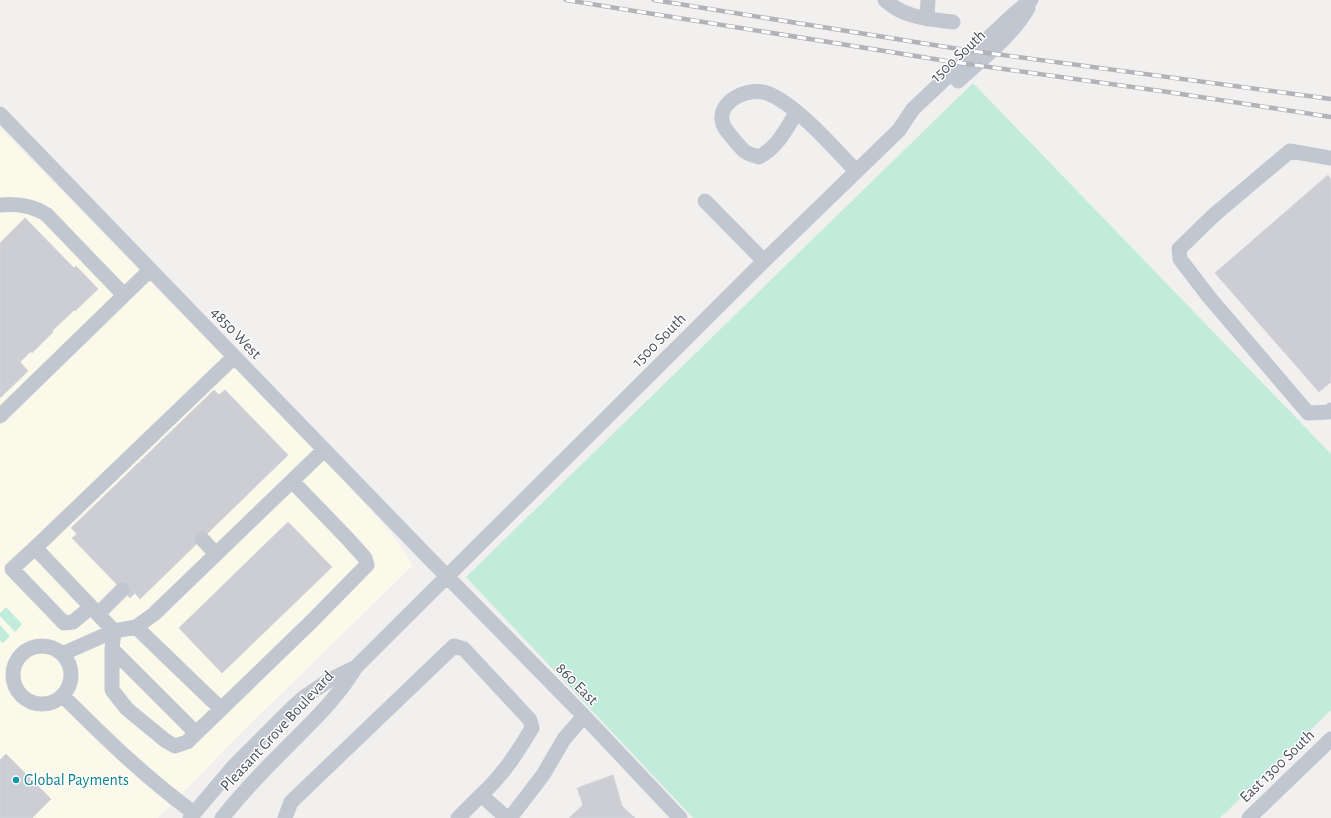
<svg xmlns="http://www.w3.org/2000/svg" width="1331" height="818" font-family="'Alegreya Sans',sans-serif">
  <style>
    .commercial { fill: #fbf9ea }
    .green { fill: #c1ebda }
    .building { fill: #ccced3; stroke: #d4d4da }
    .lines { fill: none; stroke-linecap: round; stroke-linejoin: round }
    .minor { stroke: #c1c7d0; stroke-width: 15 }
    .rail-casing { stroke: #b2b3b9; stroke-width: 4.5 }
    .rail { stroke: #fff; stroke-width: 3; stroke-dasharray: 9; stroke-linecap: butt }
    .culture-dot { fill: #0f9aa8; stroke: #fff; stroke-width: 1.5 }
    .labels { text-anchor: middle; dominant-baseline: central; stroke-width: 3; stroke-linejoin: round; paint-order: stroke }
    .street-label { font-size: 16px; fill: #494f5b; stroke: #fff }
    .culture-label { font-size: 16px; fill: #0d838f; stroke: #fff; text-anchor: start }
  </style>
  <rect width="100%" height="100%" fill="#f2f0ef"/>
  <path class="commercial" d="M0 128 349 485 393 536 406 554 412 566 241 733 158 818H0Z"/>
  <path class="green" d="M973 83 1331 454V710L1220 818H693L466 577Z
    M6 607 22 624 15 632 0 616V613Z
    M0 625 10 636 3 643 0 641Z"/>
  <path class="building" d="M1328 175 1331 179V382L1319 392 1215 273Z
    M25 218 74 268 76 266 98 289 75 311 74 310 52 331 53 332 32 353 31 351 20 362 28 371 0 398V243Z
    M214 390 219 395 225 390 288 455 140 599 135 593 130 598 72 538 77 534 71 528Z
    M288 522 332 567 222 673 179 628Z
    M6 754 51 799 32 818H0V760Z
    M613 775 622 806 635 818H569L583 805 577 788Z"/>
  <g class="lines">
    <path class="minor" d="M885 0C904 18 929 19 953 22
      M927 19 928 0
      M958 81C982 59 1012 36 1028 8
      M797 112C785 130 779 146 759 157 744 153 745 152 735 141 730 134 723 129 722 120 720 99 750 87 767 93 796 104 834 148 856 171
      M0 114 427 556 584 716 680 818
      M1331 158 1290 151 1214 215 1179 249 1180 259 1209 297 1308 413 1329 412 1331 410
      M705 201 764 261
      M0 205C16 203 34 206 47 215L124 295
      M234 357 37 546 40 553 114 631 112 649V690L127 709 166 741 175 746 187 742 311 622 367 565 365 558 348 539 292 481
      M0 416 150 270
      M202 539 216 554
      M37 546 12 569 64 623 73 622 91 607
      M98 614 122 590
      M136 627 221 709
      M13 675a29 29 0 1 1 58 0a29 29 0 1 1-58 0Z
      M112 649 196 733
      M62 654 114 631 136 627 154 614 324 450
      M63 696C105 738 145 777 194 813
      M190 818 233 767 292 708 303 698 328 681 356 667
      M222 818C245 789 271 763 297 737 319 715 340 694 356 667L764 261 899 130 913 109 1015 13 1031 0
      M285 818 291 802 454 646 464 649 530 720 532 728C517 753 503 775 481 795L507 818
      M458 818 481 795
      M510 818 543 775 564 739 584 716
      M1249 818 1331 739"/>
    <g class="rail-casing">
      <path id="rail" d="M566 0 953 62 1168 92 1331 117
        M654 0 965 50 1331 99"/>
    </g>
    <use href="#rail" class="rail"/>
  </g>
  <circle class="culture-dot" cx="16" cy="780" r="4"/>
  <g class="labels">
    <g class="street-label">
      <text transform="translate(958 56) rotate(-43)">1500 South</text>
      <text transform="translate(236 333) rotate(46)">4850 West</text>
      <text transform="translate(659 340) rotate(-45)">1500 South</text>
      <text transform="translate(577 684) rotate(45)">860 East</text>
      <text transform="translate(277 731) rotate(-47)">Pleasant Grove Boulevard</text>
      <text transform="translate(1277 766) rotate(-44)">East 1300 South</text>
    </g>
    <g class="culture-label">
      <text x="24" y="780">Global Payments</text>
    </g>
  </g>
</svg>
